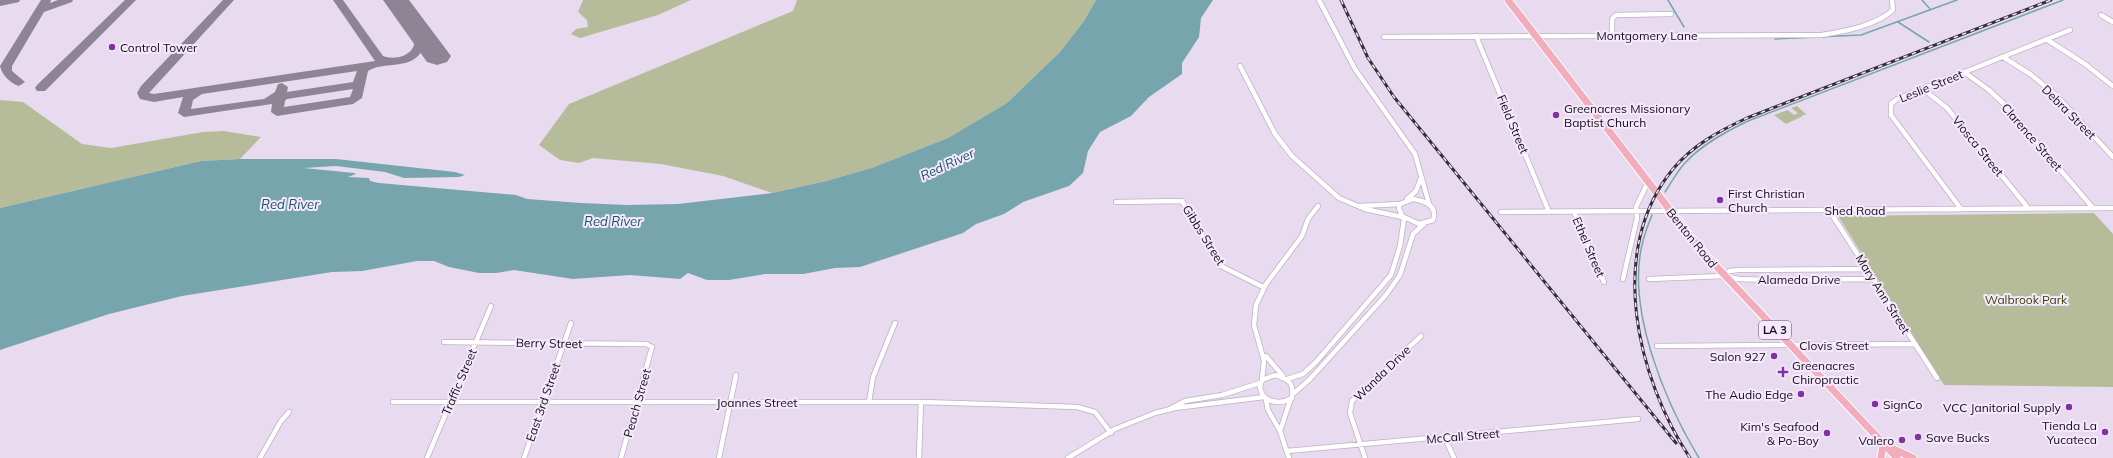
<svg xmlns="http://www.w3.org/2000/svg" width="2113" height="458" font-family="Mulish,sans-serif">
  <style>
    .green { fill: #b6bc9a }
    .water { fill: #77a5ad }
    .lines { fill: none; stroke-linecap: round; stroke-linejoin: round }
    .stream { stroke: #77a5ad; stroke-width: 1.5 }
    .taxiway { fill: #8e8594; fill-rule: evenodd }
    .runway { fill: #8e8594; fill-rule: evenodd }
    .street-casing { stroke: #bdb0c3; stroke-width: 6 }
    .primary-casing { stroke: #fff; stroke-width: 9 }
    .street { stroke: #fff; stroke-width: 4.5 }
    .primary { stroke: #f1adbc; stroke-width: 7 }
    .rail-casing { stroke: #352f38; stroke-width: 3 }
    .rail { stroke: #f6e8fd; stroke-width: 1.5; stroke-dasharray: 4.5; stroke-linecap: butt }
    .poi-dot { fill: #8231a0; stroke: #f6e8fd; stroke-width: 1.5 }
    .labels { text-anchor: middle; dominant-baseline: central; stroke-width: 4; stroke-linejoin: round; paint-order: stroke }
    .shield { fill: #f6e8fd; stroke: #58505b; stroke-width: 1 }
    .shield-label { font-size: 11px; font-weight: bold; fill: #140f16 }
    .street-label { font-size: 12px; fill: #140f16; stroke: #f6e8fd }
    .poi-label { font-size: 12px; fill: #140f16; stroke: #f6e8fd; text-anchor: start }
    .park-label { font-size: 12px; fill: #3a4000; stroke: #f6e8fd }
    .water-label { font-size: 13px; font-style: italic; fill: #13555f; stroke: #f6e8fd }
  </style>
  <rect width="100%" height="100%" fill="#e8dbef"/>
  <path class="green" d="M583 0H691L658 15 580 38 571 34 576 29 588 27 587 20 578 12Z
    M797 0H1096L1084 21 1060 52 1007 103 948 138 873 168 826 181 772 193 723 176 661 164 593 158 579 163 560 160 539 145 569 104 793 11Z
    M0 100 23 102 82 144 111 148 203 132 224 131 261 137 240 159 201 161 0 208Z
    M1797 106 1807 115H1802L1803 116 1786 124 1774 115 1788 110 1794 115 1798 113 1791 108Z
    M2094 213 2113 234V387L1944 385 1838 216Z"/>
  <path class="water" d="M1096 0H1213L1201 18 1199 37 1182 63V74L1149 97 1131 116 1100 132 1088 151 1083 173 1069 186 1023 202 1004 214 976 224 963 233 860 267 835 268 803 274H765L729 280H707L688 273 680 279 630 275 573 279 514 270 496 273H479L449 267 434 261H417L362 271 332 272 182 296 109 314 0 350V208L201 161 240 159H336L455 172 465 175 459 177 404 178 385 172 336 166 304 168 354 173 356 174 348 177 369 178 370 181 379 183 516 195 527 199 581 203 627 205 678 204 772 193 826 181 872 168 948 138 1007 103 1060 52 1084 21Z"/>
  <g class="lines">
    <path class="stream" d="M1668 0 1684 27
      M1922 0 1931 10
      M1898 22 1929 42
      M1775 39 1861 35 1957 0
      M1665 192C1671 183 1677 172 1684 164 1701 145 1725 132 1748 121L2063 0
      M1652 215C1649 223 1645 232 1643 241 1625 307 1665 402 1699 458"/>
    <path class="taxiway" d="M0 0H20L19 2 0 6Z
      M41 0H51L50 3 58 0H73L72 2 44 12 12 66V71L25 82 19 86C10 83 2 75 0 66Z
      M125 0H136L45 91H37L35 88 37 85Z
      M223 0H234L149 93 154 94 375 61 333 0H343L383 56C394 60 410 57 414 45 416 40 415 36 417 32H425C428 36 427 42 424 47 413 72 386 60 368 71L362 98 353 104 277 116 271 112 272 104 184 117 178 113 183 97 154 102 140 99 137 93 141 86ZM357 71 353 82 287 92 288 87 282 83 278 84 275 92 264 99 191 109 193 100 202 94ZM353 89 350 97 284 107 285 101 287 99Z"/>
    <path class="runway" d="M383 0H409L451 56 447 62 437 65 427 62Z"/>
    <g class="street-casing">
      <path id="street" d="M1319 0 1355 69 1415 154 1429 204
        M2101 15 2113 22
        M1612 35V19L1616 15 1671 14
        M1476 36 1549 212
        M1384 37 1822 35C1845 31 1875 26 1893 10L1892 0
        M2046 39 2085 64 2113 86
        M2003 57 2030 74 2056 95 2113 157
        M1240 66 1275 134 1292 156 1339 198 1365 209 1402 217
        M1964 72 1989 90 2004 104 2093 208
        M1923 89 1947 108 2028 208
        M1407 199 1416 191 1421 178
        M1413 199C1425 201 1438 206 1433 220L1419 224 1402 216 1399 208 1400 204Z
        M1116 202 1182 201 1219 265 1263 287
        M1360 206 1400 204
        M1961 209 1891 115V104L1897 99 2070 30
        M1829 210 1937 378
        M1501 212 2113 208
        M1574 212 1604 282
        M1724 276 1729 271 1738 270 1867 269
        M1623 279 1637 218 1636 207 1648 182
        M1649 279 1724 276 1739 279 1767 280 1874 279
        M444 342 646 344 652 347 621 458
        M1657 346 1915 344
        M1266 356 1283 376
        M1275 375C1289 380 1294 382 1292 398 1280 405 1261 403 1260 386L1262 380Z
        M1287 379 1303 374 1316 362 1391 275 1400 246 1404 219
        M1262 380 1264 361 1254 325 1256 305 1266 284 1302 236 1308 219 1318 206
        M1294 393 1310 379 1386 295 1400 275 1413 234 1424 224
        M1266 400 1268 410 1280 431 1289 458
        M393 402H921L1077 407 1095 412 1111 433
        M869 402 873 377 895 323
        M1168 410 1185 401 1222 395 1260 383
        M1280 431 1291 398
        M1445 438 1454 458
        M1287 451 1638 419
        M260 458 281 421 289 412
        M427 458 491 306
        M524 458 571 323
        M719 458 736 375
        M919 458 921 402
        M1068 458 1115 429 1155 413 1175 408 1264 397
        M1365 458 1350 413 1352 401 1421 336"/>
    </g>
    <g class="primary-casing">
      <path id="primary" d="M1508 0 1700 249 1897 458
        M1889 447 1913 458
        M1881 458 1883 444"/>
    </g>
    <use href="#street" class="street"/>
    <use href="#primary" class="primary"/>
    <g class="rail-casing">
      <path id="rail" d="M1341 0 1368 58 1394 97 1676 443
        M1690 458C1637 378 1606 250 1673 169 1693 145 1719 131 1747 118L2051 0"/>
    </g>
    <use href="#rail" class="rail"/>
  </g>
  <g class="poi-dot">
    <circle cx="112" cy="47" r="4"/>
    <circle cx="1556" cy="115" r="4"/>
    <circle cx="1720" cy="200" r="4"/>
    <circle cx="1774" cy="356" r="4"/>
    <path d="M1781 366h4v4h4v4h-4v4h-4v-4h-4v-4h4z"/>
    <circle cx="1801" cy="394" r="4"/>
    <circle cx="1875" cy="404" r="4"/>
    <circle cx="2069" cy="407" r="4"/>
    <circle cx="2105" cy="432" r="4"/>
    <circle cx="1827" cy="433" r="4"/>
    <circle cx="1918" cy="437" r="4"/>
    <circle cx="1902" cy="440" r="4"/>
  </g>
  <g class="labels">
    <rect class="shield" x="1759" y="321" width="32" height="18" rx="3"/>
    <g class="shield-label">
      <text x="1775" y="330">LA 3</text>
    </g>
    <g class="street-label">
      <text x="1647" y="35">Montgomery Lane</text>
      <text transform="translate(1931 86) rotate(-22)">Leslie Street</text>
      <text transform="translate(2069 112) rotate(45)">Debra Street</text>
      <text transform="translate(1513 124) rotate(67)">Field Street</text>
      <text transform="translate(2032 137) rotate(49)">Clarence Street</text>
      <text transform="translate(1978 146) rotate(51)">Viosca Street</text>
      <text x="1855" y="210">Shed Road</text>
      <text transform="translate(1204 235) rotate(58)">Gibbs Street</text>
      <text transform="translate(1692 238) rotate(51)">Benton Road</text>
      <text transform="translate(1589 247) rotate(67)">Ethel Street</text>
      <text x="1799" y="279">Alameda Drive</text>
      <text transform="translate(1883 294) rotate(58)">Mary Ann Street</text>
      <text transform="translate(549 343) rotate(1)">Berry Street</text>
      <text x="1834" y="345">Clovis Street</text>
      <text transform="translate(1382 373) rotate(-44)">Wanda Drive</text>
      <text transform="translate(459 382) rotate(-67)">Traffic Street</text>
      <text transform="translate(543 402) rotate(-71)">East 3rd Street</text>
      <text x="757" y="402">Joannes Street</text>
      <text transform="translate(637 403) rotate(-74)">Peach Street</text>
      <text transform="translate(1463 436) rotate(-5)">McCall Street</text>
    </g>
    <g class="poi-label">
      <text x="120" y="47">Control Tower</text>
      <text x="1564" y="108">Greenacres Missionary<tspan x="1564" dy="14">Baptist Church</tspan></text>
      <text x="1728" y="193">First Christian<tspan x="1728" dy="14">Church</tspan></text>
      <text x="1766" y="356" text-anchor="end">Salon 927</text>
      <text x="1792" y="365">Greenacres<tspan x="1792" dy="14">Chiropractic</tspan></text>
      <text x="1793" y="394" text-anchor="end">The Audio Edge</text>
      <text x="1883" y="404">SignCo</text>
      <text x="2061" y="407" text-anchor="end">VCC Janitorial Supply</text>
      <text x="2097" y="425" text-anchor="end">Tienda La<tspan x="2097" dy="14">Yucateca</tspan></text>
      <text x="1819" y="426" text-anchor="end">Kim's Seafood<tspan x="1819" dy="14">&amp; Po-Boy</tspan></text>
      <text x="1926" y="437">Save Bucks</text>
      <text x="1894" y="440" text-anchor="end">Valero</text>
    </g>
    <g class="park-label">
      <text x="2026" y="299">Walbrook Park</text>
    </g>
    <g class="water-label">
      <text transform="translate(947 164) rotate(-25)">Red River</text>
      <text x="290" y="204">Red River</text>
      <text x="613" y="221">Red River</text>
    </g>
  </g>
</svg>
